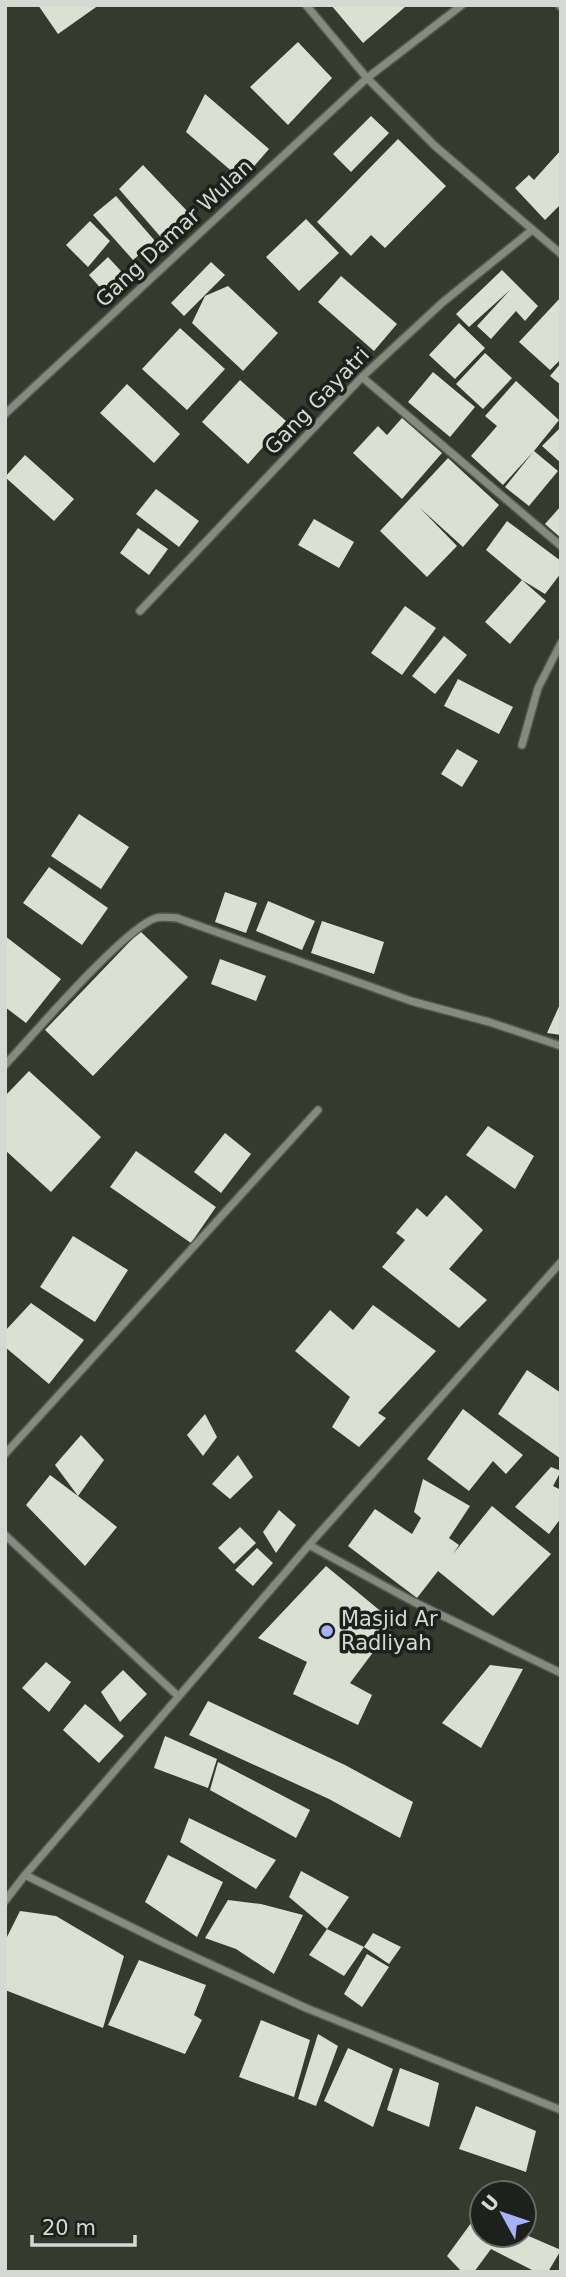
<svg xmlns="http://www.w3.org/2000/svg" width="566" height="2277" font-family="'DejaVu Sans',sans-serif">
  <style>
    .building { fill: #dae1d3 }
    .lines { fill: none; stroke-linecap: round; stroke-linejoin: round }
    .minor-casing { stroke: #54584e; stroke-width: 10 }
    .minor { stroke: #858b7e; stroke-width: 7 }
    .poi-dot { fill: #a6b1fc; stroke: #1e201b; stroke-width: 2.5 }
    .labels { text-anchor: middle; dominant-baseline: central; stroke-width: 7; stroke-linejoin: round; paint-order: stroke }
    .street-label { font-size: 21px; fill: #d6d9d2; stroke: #1e201b }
    .poi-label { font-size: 21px; fill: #d6d9d2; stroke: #1e201b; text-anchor: start }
  </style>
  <rect width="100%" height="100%" fill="#353a2e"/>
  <path class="building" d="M38 5H99L58 34Z
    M331 5H403L405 7 363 43Z
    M298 42 332 78 288 125 250 87Z
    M205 94 269 149 242 180 186 132Z
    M371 116 389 133 351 172 333 154Z
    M398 139 446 186 385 248 371 235 351 256 317 222Z
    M561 150V204L545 220 515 188 529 175 534 180Z
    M143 165 189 213 165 242 119 189Z
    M116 196 155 241 133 260 93 215Z
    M306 219 339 253 299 291 266 257Z
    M90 221 110 241 88 267 66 245Z
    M108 257 132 283 112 301 89 275Z
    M211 262 225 275 184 316 171 303Z
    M502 270 538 306 525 321 516 311 491 339 477 326 511 289 469 327 456 314Z
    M341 276 397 324 374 351 318 302Z
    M228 286 278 333 243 371 192 323 205 296Z
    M561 297V359L550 370 519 342Z
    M459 323 485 348 455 379 429 355Z
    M180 328 225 369 187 410 142 369Z
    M485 353 512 378 483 409 456 384Z
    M561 363V385L550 376Z
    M433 372 475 407 450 437 408 402Z
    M240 380 286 421 248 464 202 422Z
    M516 381 559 420 534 451 558 471 529 506 505 487 534 451 503 485 471 456 497 426 485 416Z
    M127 384 180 434 154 463 100 413Z
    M402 418 442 453 402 499 353 453 378 426 387 435Z
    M561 427V463L542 446Z
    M25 455 74 499 54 521 5 477Z
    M448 458 499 505 463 547 420 508 457 546 427 577 380 531Z
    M156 489 199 521 179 547 136 514Z
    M561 506V538L545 524Z
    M314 519 354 542 339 568 298 545Z
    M507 521 561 561V573L545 594 522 580 486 550Z
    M138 528 168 549 149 575 120 553Z
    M522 580 546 601 510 644 485 622Z
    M405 606 436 628 402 675 371 653Z
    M444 636 467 655 435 694 412 676Z
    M458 679 513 707 499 734 444 706Z
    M457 749 478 761 462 787 441 774Z
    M79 814 129 847 101 889 51 856Z
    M49 867 108 908 82 945 23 903Z
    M225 892 257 903 246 933 215 922Z
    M268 901 315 921 302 950 256 931Z
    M322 921 384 942 374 974 311 953Z
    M140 931 188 977 93 1076 45 1030Z
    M5 936 61 979 26 1023 5 1007Z
    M220 959 266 976 256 1001 211 984Z
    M561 1002V1035L547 1033Z
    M29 1071 101 1137 51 1192 5 1150V1096Z
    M488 1126 534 1156 515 1189 466 1155Z
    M225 1133 251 1154 221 1193 194 1172Z
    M136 1151 216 1207 191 1243 110 1187Z
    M446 1195 483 1230 449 1269 487 1300 459 1328 382 1267 405 1240 396 1233 417 1208 427 1217Z
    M73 1236 128 1270 95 1322 40 1287Z
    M31 1303 84 1340 49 1384 5 1347V1331Z
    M373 1305 436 1351 378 1413 386 1418 359 1447 332 1427 350 1397 295 1351 330 1310 353 1330Z
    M527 1370 561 1393V1459L498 1414Z
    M463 1409 523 1455 506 1474 493 1461 469 1491 427 1459Z
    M205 1414 217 1437 203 1456 187 1435Z
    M81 1435 104 1460 78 1496 117 1527 85 1566 26 1505 50 1475 78 1496 55 1465Z
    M238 1455 253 1477 230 1499 212 1484Z
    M551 1467 561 1471 553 1486 561 1490V1518L549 1534 515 1507Z
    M423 1479 470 1506 449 1538 459 1545 453 1554 492 1506 551 1554 493 1616 438 1571 417 1598 348 1546 375 1509 412 1534 421 1518 414 1512Z
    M279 1510 296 1525 276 1553 263 1532Z
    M240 1527 256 1543 234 1564 218 1548Z
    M257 1548 273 1563 253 1586 235 1570Z
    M326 1566 395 1623 350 1683 372 1695 358 1725 293 1694 307 1662 258 1638Z
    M46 1662 71 1682 49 1712 22 1688Z
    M490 1665 523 1669 481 1748 442 1723Z
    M123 1670 147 1694 120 1722 101 1692Z
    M208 1701 345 1765 413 1802 400 1838 329 1799 189 1735Z
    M85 1704 124 1736 99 1763 63 1730Z
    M165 1736 217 1759 208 1788 154 1768Z
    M218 1762 310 1810 296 1838 210 1790Z
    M189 1818 276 1860 256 1889 180 1842Z
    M168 1855 223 1882 197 1937 145 1902Z
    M301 1871 349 1897 327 1929 289 1897Z
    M228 1900 261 1904 303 1915 274 1974 236 1949 205 1938Z
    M20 1911 56 1916 124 1956 103 2028 5 1990V1941Z
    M327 1929 364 1947 344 1976 309 1955Z
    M373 1933 401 1947 389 1964 364 1947Z
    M367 1954 389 1967 362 2007 344 1994Z
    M139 1960 206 1985 194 2015 202 2020 185 2054 108 2025Z
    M261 2020 310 2040 294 2097 239 2077Z
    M318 2034 338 2046 316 2106 298 2099Z
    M348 2048 393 2069 373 2127 324 2101Z
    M400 2068 439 2083 429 2127 387 2110Z
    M476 2106 536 2131 526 2172 459 2149Z
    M477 2215 482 2217V2235L524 2234 561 2250 548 2272H536L491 2249 474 2272H462L447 2256Z"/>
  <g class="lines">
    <g class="minor-casing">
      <path id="minor" d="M306 5 367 78 435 146 561 254
        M559 5 561 7
        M362 377 561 546
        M5 414 367 78 462 5
        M140 611 362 377 443 302 532 230
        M522 745 538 688 561 643
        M5 1065C32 1036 125 927 156 918 162 916 171 918 177 918L411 1001 489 1022 561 1046
        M5 1454 318 1110
        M5 1535 178 1696
        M309 1545 414 1602 561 1673
        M25 1875 164 1943 306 2008 561 2110
        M5 1901 25 1875 309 1545 561 1262"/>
    </g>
    <use href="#minor" class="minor"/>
  </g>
  <circle class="poi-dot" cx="327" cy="1631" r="7"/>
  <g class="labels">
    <g class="street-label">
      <text transform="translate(174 233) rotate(-43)">Gang Damar Wulan</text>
      <text transform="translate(317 401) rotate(-46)">Gang Gayatri</text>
    </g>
    <g class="poi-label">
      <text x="341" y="1619">Masjid Ar<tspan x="341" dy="24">Radliyah</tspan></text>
    </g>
  </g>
  <rect width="566" height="2277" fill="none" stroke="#d6d9d2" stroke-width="14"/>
  <g transform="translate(503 2214) rotate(310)"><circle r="33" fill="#1e201b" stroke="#686a64" stroke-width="2"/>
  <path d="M0-5L12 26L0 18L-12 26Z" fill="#a6b1fc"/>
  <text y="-10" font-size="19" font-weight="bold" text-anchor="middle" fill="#d6d9d2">U</text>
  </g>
  <path d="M32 2235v10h103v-10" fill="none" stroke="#d6d9d2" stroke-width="3.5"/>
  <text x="42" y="2235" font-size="21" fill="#d6d9d2" stroke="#1e201b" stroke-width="5" paint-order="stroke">20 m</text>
</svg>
